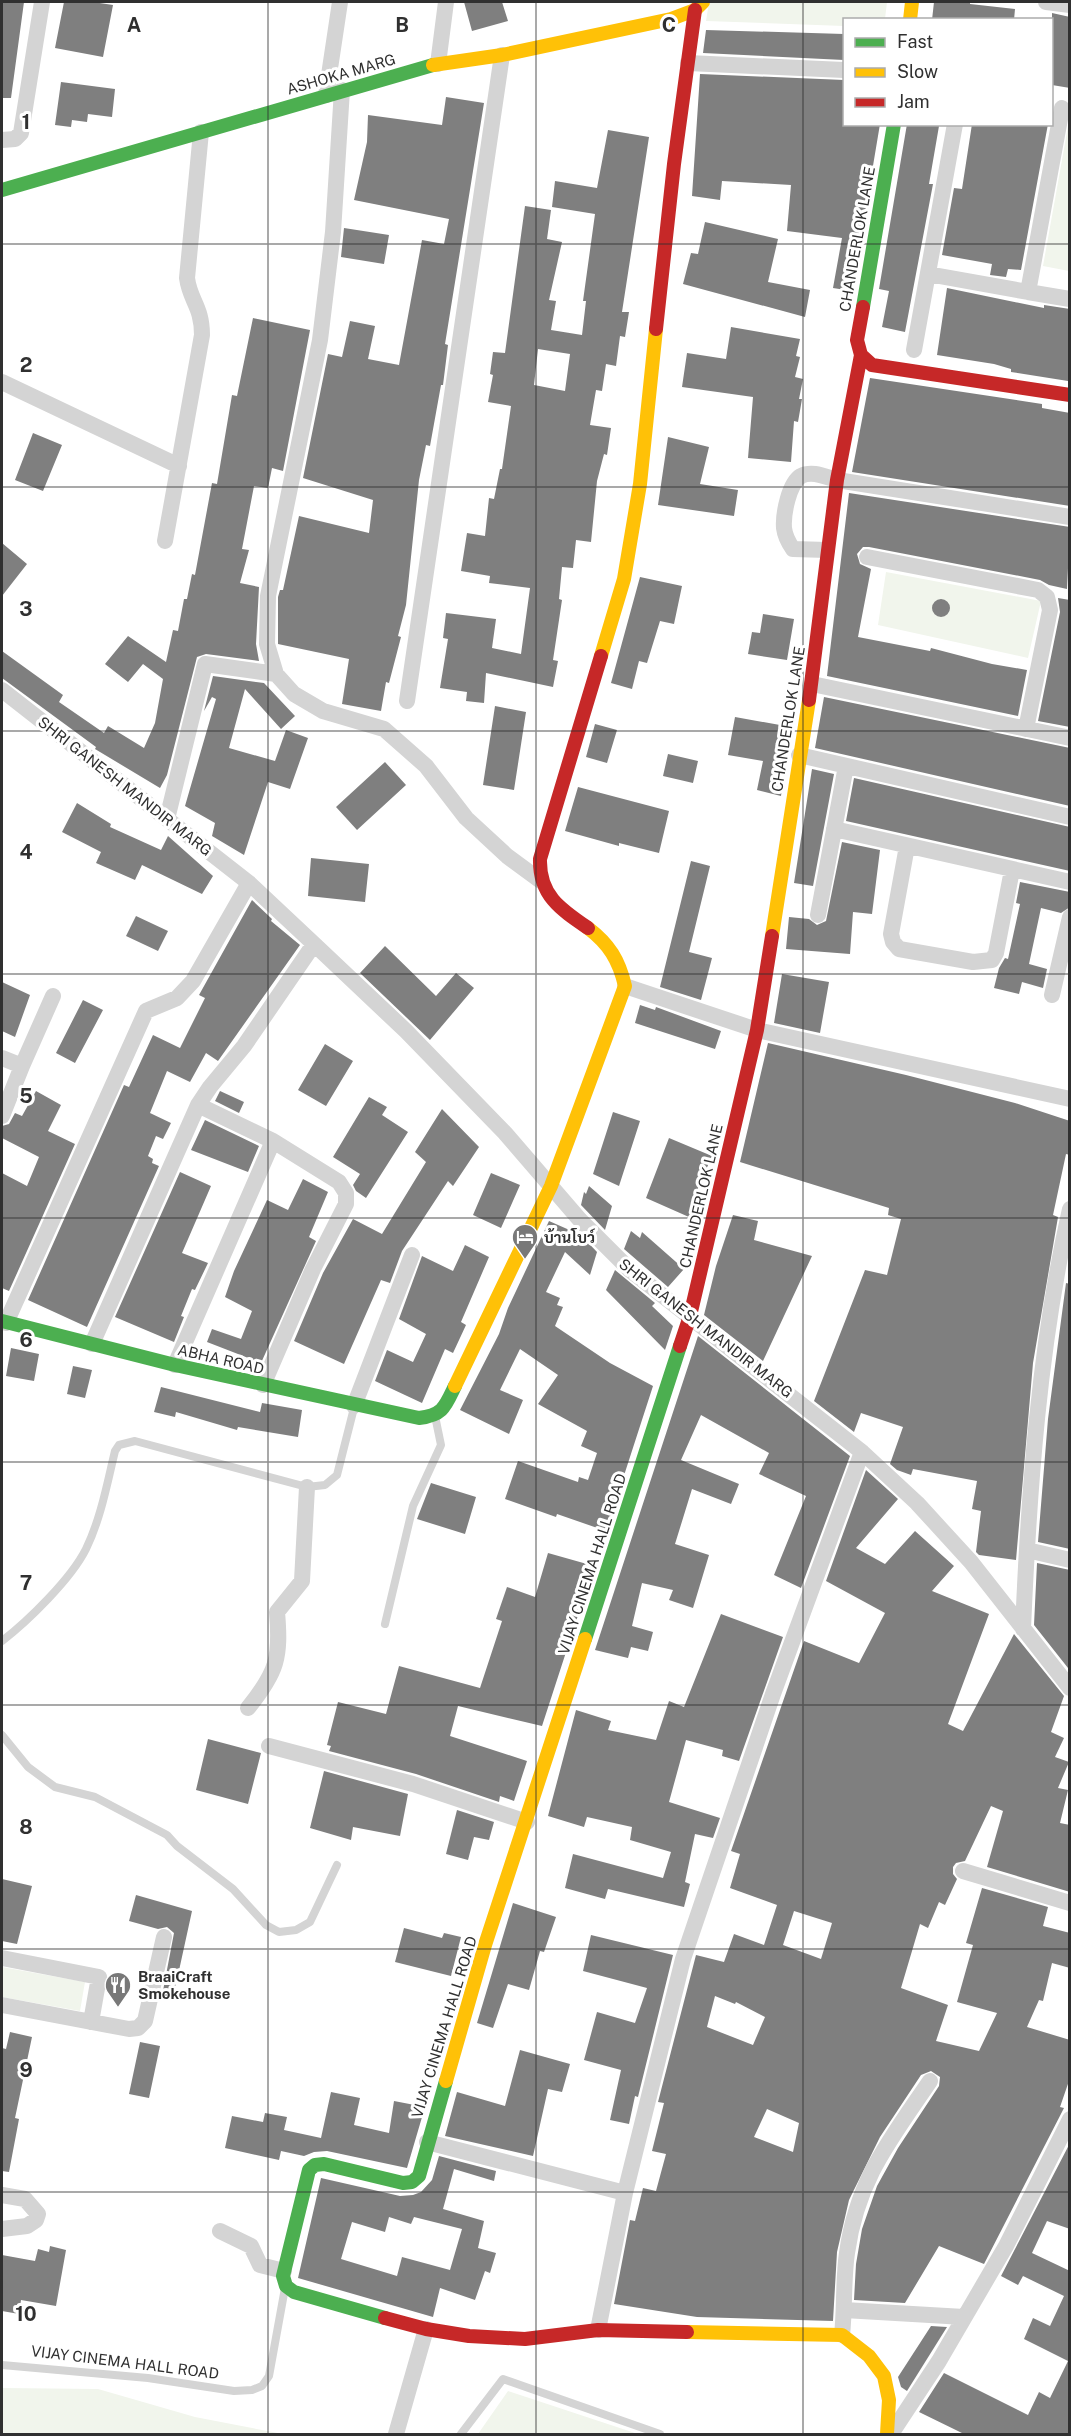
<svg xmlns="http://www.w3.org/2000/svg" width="1071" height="2436" font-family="'Public Sans',Sarabun,sans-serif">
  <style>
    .green { fill: #f1f5ec }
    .building { fill: #7f7f7f; fill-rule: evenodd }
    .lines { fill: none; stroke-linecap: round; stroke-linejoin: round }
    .lane { stroke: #d4d4d4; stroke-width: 8 }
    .street { stroke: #d4d4d4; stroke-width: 16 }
    .fast { stroke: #4caf50; stroke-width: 14 }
    .slow { stroke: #ffc107; stroke-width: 14 }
    .jam { stroke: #c62828; stroke-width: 14 }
    .grid { fill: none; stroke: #303030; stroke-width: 1.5; stroke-opacity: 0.55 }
    .labels { text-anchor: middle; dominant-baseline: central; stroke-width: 6; stroke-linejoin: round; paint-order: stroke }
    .street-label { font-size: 15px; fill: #303030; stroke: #fff }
    .poi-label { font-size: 15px; font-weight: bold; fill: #303030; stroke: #fff; text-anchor: start }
    .grid-label { font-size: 20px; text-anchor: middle; font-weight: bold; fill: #303030; stroke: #fff; stroke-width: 6; stroke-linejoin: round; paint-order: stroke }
  </style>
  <rect width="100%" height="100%" fill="#fff"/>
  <path class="green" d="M709 2H887L885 19 844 20V26L706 21Z
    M1069 121V271L1043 266Z
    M886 572 1041 601 1028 658 878 625Z
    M2 1967 85 1982 80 2011 2 1997Z
    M2 2388 98 2389 195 2417 283 2434H2Z
    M508 2391 638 2434H478Z"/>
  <path class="building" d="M2 2H24L11 98H2Z
    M64 2H93L113 5 103 57 55 48Z
    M464 2H502L508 21 472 31Z
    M934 2H970V4L1015 9 1014 20H932Z
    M1052 13 1070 17V88L1052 85Z
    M706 30 844 34V60L703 53Z
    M700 74 844 80V124H880L852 291 833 288 842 238 787 231 791 185 722 181 720 200 692 196Z
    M61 82 115 89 112 117 88 114 87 122 72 120 71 127 55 125Z
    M446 97 484 103 445 344 448 345 443 385H441L430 446 426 445 419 480 406 605 398 636 401 637 389 683 386 682 381 711 342 704 349 659 278 644V597L280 590H283L299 516 369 533 373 500 303 478 328 354 342 357 350 321 375 326 368 359 399 365 422 240 444 244 449 219 354 200 367 142 368 115 442 125Z
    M907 124 939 126 929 184H933L905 332 882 327 889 291 879 289Z
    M972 124H1048L1021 270 1008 269 1006 277 990 275 992 264 942 255 954 188 962 189Z
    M608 130 649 137 622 312H629L625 337 620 336 616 366 606 364 602 391 596 390 590 425 611 428 607 455 604 454 597 481 591 542 576 540 573 568 562 567 559 599 562 600 553 660 558 661 553 687 486 673 484 703 466 701 467 692 440 688 448 639 443 638 446 613 496 619 492 648 521 654 530 588 489 583 490 576 461 571 467 533 485 536 489 498 494 499 500 469H502L511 406 488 402 493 375 490 374 493 352 505 353 525 206 551 210 547 239 562 242 549 300 556 301 551 330 582 335 586 301H583L595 214 552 207 555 181 597 188ZM538 349 570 354 565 391 534 385Z
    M705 222 778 239 768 282 810 290 805 317 683 284 691 253 698 254Z
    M344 228 389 235 384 264 341 257Z
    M947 288 1044 308V305L1070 309 1068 381 1011 372V369L994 364 937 355Z
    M253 318 310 330 283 471 272 468 268 488 254 486 242 549 249 550 240 583 259 587 256 644 259 661 206 654 197 657 167 775 160 788 95 749 96 747 2 678V651L63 695 59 702 104 733 108 726 144 748 155 723 163 679 143 664 128 682 105 664 128 636 166 662 173 630 178 631 184 599H187L192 574 195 575 212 483 217 484 232 395 237 396Z
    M731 327 800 339 796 356 800 357 795 377 803 379 799 399H802L798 422 794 421 791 462 748 458 753 397 682 387 687 353 726 359Z
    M870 378 1042 404V408L1070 413V506L852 472Z
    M33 433 62 445 43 491 15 480Z
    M668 437 709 447 700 484 738 490 734 516 658 505Z
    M849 493 1070 527 1067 589 1049 585 1040 580 869 547H863L857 554 860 564 871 569 858 637 930 651 931 648 992 664 1027 670 1018 716 827 676Z
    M2 543 27 564 2 596Z
    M640 577 682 586 674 624 660 621 647 663 639 661 632 689 611 683Z
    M1058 598 1070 600V727L1038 721 1060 612Z
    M932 608a9 9 0 1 1 18 0a9 9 0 1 1-18 0Z
    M763 614 794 619 787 660 748 654 752 632 760 633Z
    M213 676 264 683 295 716 281 729 245 689 229 748 275 761 286 730 308 738 290 789 268 782 244 855 212 836 215 823 185 806 216 699 212 697 204 711Z
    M824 697 1070 748V806L815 748Z
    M495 706 526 712 514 790 483 785Z
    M735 717 791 727 781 796 757 790 763 761 728 755Z
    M595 724 617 730 607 763 586 757Z
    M668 754 698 761 693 783 663 776Z
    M385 762 406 785 357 830 336 807Z
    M812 769 834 774 813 886 794 883Z
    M854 778 1070 827V871L846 821Z
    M578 787 669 811 659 853 619 843V846L565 831Z
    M77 803 111 824 110 827 161 850 168 836 213 876 202 894 142 865 135 880 96 863 101 852 62 832Z
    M842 842 880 850 872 914 853 912 850 954 786 949 789 917 809 919 817 925 826 921Z
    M311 858 369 864 365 902 308 896Z
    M691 861 710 866 689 952 712 958 701 1000 660 987Z
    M1020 882 1070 892V907L1061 913 1041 908 1029 964 1047 969 1043 988 1022 982 1019 994 994 988 999 968 1005 958 1008 959 1020 904 1016 903Z
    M252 900 272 919 271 921 300 945 218 1061 206 1053 190 1082 167 1071 150 1113 171 1123 163 1139 156 1136 148 1156 153 1159 152 1163 159 1166 87 1327 28 1300 124 1085 129 1087 153 1035 180 1048 205 998 199 995Z
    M136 916 168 931 158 951 126 936Z
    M385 946 436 996 456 973 474 988 430 1040 360 973Z
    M782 974 829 982 820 1033 774 1023Z
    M2 982 30 995 15 1037 2 1031Z
    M83 1000 103 1010 75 1063 56 1053Z
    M640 1005 655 1010 656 1007 721 1031 715 1049 635 1023Z
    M768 1043 906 1075 1015 1103 1070 1121V1155L1066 1154 1053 1215 1058 1217 1033 1363 1016 1560 979 1555 976 1552 981 1511 972 1509 977 1481 913 1469 911 1475 897 1470 890 1464 903 1427 861 1413 854 1432 814 1401 865 1270 887 1275 901 1219 888 1215 889 1208 740 1162Z
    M325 1044 353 1061 326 1106 298 1090Z
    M36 1091 61 1105 48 1131 75 1144 9 1291 2 1288V1173L27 1186 39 1157 2 1138V1126L9 1124 15 1113 22 1116Z
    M220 1091 244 1102 239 1113 215 1101Z
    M369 1097 387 1107 382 1115 408 1132 366 1198 356 1191 353 1185 360 1174 333 1157Z
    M442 1109 479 1147 453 1186 448 1181 402 1251 390 1283 381 1280 344 1364 294 1341 323 1273 353 1219 382 1234 426 1162 415 1152Z
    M613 1112 640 1121 619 1186 593 1174Z
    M205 1120 259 1146 248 1172 191 1150Z
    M669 1138 712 1156 696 1193 704 1196 698 1221 646 1198Z
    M180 1172 211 1186 182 1253 208 1263 195 1290 192 1289 181 1316 184 1317 174 1342 115 1317Z
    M491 1173 520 1185 501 1228 473 1215Z
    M303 1179 328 1192 309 1237 316 1241 261 1363 207 1342 212 1329 241 1339 252 1311 225 1297 234 1271 267 1200 288 1210Z
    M589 1186 612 1206 605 1230 581 1205 584 1192 586 1194Z
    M733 1215 758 1221 754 1240 812 1256 763 1361 704 1315 716 1266Z
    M549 1221 574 1232 575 1229 597 1252 590 1275 565 1252 546 1292 560 1298 557 1305 563 1307 555 1326 610 1363 653 1386 606 1531 557 1514 556 1517 505 1499 518 1461 578 1482 579 1477 588 1480 597 1453 581 1446 587 1431 538 1404 558 1375 520 1349 500 1390 523 1400 509 1434 460 1410 499 1334 508 1308Z
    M631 1231 640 1238 642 1232 684 1269 668 1287 624 1249Z
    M465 1245 489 1257 461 1322 466 1325 453 1353 445 1349 422 1403 375 1381 387 1350 413 1362 426 1334 399 1319 422 1256 453 1271Z
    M615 1270 655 1303 652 1306 673 1326 665 1350 606 1290Z
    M1066 1283 1070 1284V1549L1038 1542 1048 1419Z
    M698 1336 850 1456 801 1588 774 1575 806 1496 759 1474 769 1453 701 1415 681 1460 739 1484 731 1504 692 1489 675 1544 709 1555 693 1608 669 1600 673 1590 642 1583 632 1626 653 1632 648 1651 631 1647 628 1658 595 1650Z
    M11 1348 39 1354 34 1381 6 1376Z
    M73 1366 92 1370 85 1398 67 1394Z
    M161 1387 260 1412 262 1403 302 1410 298 1437 238 1427 237 1430 176 1412 175 1417 154 1412Z
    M866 1470 898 1499 856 1548 885 1564 915 1531 954 1566 932 1591 989 1614 948 1724 963 1731 1014 1634 1064 1696 1051 1732 1064 1738 1055 1757 1069 1762 1058 1788 1068 1790 1060 1823 1070 1825V1892L987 1867 1003 1811 991 1806 965 1861 956 1863 953 1867V1874L957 1879 945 1905 939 1902 928 1928 920 1924 901 1988 948 2005 936 2041 979 2051 997 2013 957 2002 973 1945 966 1943 982 1888 1048 1907 1043 1926 1070 1933V1968L1052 1963 1043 2001 1039 2000 1027 2027 1070 2040V2078L1060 2107 1064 2108 984 2264 939 2246 905 2303 854 2300 856 2264 862 2229 877 2186 898 2148 939 2086 940 2077 931 2071 921 2075 880 2137 849 2200 837 2252 833 2321 697 2317 614 2304 630 2220 635 2221 643 2188 656 2191 666 2154 652 2151 664 2103 658 2102 696 1955 724 1962 734 1934 764 1945 777 1905 730 1888 740 1854 731 1851 804 1641 859 1663 885 1613 826 1581ZM794 1911 832 1923 821 1959 783 1945ZM715 1996 735 2004 736 2002 765 2017 753 2045 707 2027ZM767 2109 799 2123 793 2152 754 2137Z
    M431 1483 476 1497 465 1534 417 1519Z
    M548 1553 594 1566 542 1726 458 1706 450 1736 527 1761 514 1801 500 1796 499 1802 416 1774 329 1751 331 1746 327 1745 338 1702 386 1714 399 1666 480 1688 502 1621 496 1619 507 1587 535 1597Z
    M1037 1563 1070 1570 1068 1668 1034 1625Z
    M721 1614 783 1637 739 1761 722 1756 723 1750 686 1740 669 1802 720 1818 713 1838 695 1834 685 1882 690 1884 684 1907 608 1889 605 1899 565 1888 573 1854 663 1878 671 1852 630 1840 632 1827 587 1817 584 1827 548 1816 576 1710 611 1721 608 1730 656 1740 669 1701 684 1707Z
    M208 1739 261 1753 248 1804 196 1790Z
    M324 1771 408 1794 400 1836 353 1827 351 1840 310 1828Z
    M457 1810 494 1822 489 1840 474 1837 468 1860 446 1854Z
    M2 1879 32 1886 17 1944 2 1941Z
    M136 1895 192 1911 173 1998 162 1996 174 1933 167 1927 158 1929 129 1921Z
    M513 1903 556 1917 544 1952 540 1951 529 1990 508 1984 493 2028 477 2023Z
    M404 1928 442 1938 444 1933 461 1937 451 1976 395 1962Z
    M591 1935 673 1955 638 2097 635 2096 629 2124 610 2120 621 2070 584 2060 597 2012 635 2023 647 1988 583 1971Z
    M10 2032 32 2037 15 2118 19 2119 9 2172 2 2171V2048L6 2049Z
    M140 2042 160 2046 149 2098 129 2094Z
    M520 2050 570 2064 562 2092 548 2089 533 2156 445 2136 457 2092 505 2106Z
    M331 2092 360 2098 354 2125 389 2133 394 2101 425 2107 407 2168 327 2151 314 2152 304 2156 281 2151 279 2160 225 2148 232 2116 263 2122 265 2113 287 2117 284 2130 321 2138Z
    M1070 2143V2229L1047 2221 1032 2253 1070 2271V2434H964L919 2412 944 2373 1028 2415 1039 2392 1050 2398 1068 2361 1024 2339 1033 2318 1050 2326 1064 2296 1023 2276 1018 2285 1001 2276Z
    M439 2156 496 2171 494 2181 454 2169 443 2209 484 2221 478 2248 496 2253 490 2273 485 2271 475 2300 440 2288 433 2317 298 2278 321 2178 400 2196 413 2195 421 2192 432 2180ZM389 2217 411 2224 414 2217 462 2229 450 2270 402 2257 397 2276 341 2259 352 2222 385 2232Z
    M50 2246 66 2250 56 2306 21 2300 19 2314 2 2311V2255L35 2261 38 2249 49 2252Z
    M931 2326 947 2327 907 2391 901 2387 898 2377Z"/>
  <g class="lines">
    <path class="lane" d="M385 1624 413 1506 441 1445 435 1416
      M2 1641C28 1621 71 1579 86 1549 101 1518 107 1484 115 1451L119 1445 135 1441 307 1487 325 1485 337 1475 354 1408
      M2 1735 28 1767 55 1787 95 1797 167 1835 177 1846 233 1889 266 1925 279 1932 296 1930 310 1922 337 1865
      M2 2365 148 2378 234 2391 252 2390 262 2386 269 2376 285 2288
      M461 2434 503 2379 660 2434"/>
    <path class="street" d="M1046 2 1070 5
      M688 63 844 70
      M438 64 446 2
      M342 90 333 232 320 340 268 596 267 644 276 674 294 694 323 711 384 729 426 766 466 818 507 856 541 881
      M326 95 340 2
      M1062 108 1028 292 1070 299
      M2 140 15 139 21 133 42 2
      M928 274 1028 292
      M914 350 955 124
      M2 382 179 466
      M165 541 202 335C202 306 190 301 187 278L201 132
      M827 550 793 549C788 542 785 536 784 528 783 514 789 483 801 476 812 470 826 477 837 480L1070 517
      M867 557 1038 590 1047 597 1050 610 1026 729
      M812 684 1070 738
      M2 690 249 883 314 944 244 1046 210 1087 198 1105 92 1344
      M407 701 502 55
      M799 755 1070 817
      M167 819 205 664 276 674
      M834 829 1070 882
      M907 846 891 934 893 942 899 949 973 962 992 960 996 953 1012 870
      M818 915 846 766
      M314 944 406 1031 505 1133 580 1220 630 1270 862 1452 917 1503 971 1562 1070 1688
      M625 986 757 1030 1070 1099
      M1052 995 1070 917
      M2 1058 22 1066 2 1116
      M22 1066 53 996
      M6 1323 146 1011 177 998 193 981 249 883
      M175 1365 273 1141 198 1105
      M263 1385 313 1269 346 1204V1193L339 1182 273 1141
      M354 1406 412 1255
      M1027 1550 1070 1560
      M1023 1629C1029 1488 1039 1346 1070 1209
      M248 1708C277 1672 281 1658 277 1612L302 1581 307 1487
      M269 1746 413 1784 527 1822
      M963 1871 1070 1903
      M2 1958 99 1977 91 2022
      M2 2005 129 2029 138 2028 145 2021 164 1937
      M427 2142 625 2193
      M2 2195 25 2199 38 2214 36 2220 27 2226 2 2229
      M220 2231 251 2246 260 2265 284 2271
      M844 2310 964 2317
      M598 2330 625 2193 683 1959 773 1694 862 1452
      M842 2335C845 2308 843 2280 847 2253 857 2180 890 2140 930 2081
      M396 2434 426 2329
      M891 2434 939 2361 1006 2246 1070 2119"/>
    <path class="fast" d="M2 190 433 65
      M863 307 894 124
      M2 1321 175 1365 419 1418C443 1415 445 1407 455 1386
      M585 1639 680 1346
      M385 2318 294 2292 286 2286 283 2276 309 2170 315 2165 324 2164 403 2183 412 2182 419 2176 446 2081"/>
    <path class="slow" d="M910 20 912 2
      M433 65 502 55 671 19 695 10 703 2
      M601 656 624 579 640 484 656 329
      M772 936 809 700
      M455 1386 551 1186 625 986C619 960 609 944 588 928
      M446 2081 485 1945 585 1639
      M687 2332 842 2335 869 2356 884 2376 889 2400 887 2434"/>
    <path class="jam" d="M656 329 674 164 695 10
      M861 355 872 365 1070 395
      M809 700 837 480 861 355 857 340 863 307
      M588 928C560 909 539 895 540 859L601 656
      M680 1346 690 1316 757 1030 772 936
      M385 2318 426 2329 469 2336 525 2339 598 2330 687 2332"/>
  </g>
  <path class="grid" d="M268 2V2434M536 2V2434M803 2V2434M2 244H1070M2 487H1070M2 731H1070M2 974H1070M2 1218H1070M2 1462H1070M2 1705H1070M2 1949H1070M2 2192H1070"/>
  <defs>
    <g id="hotel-pin" transform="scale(1.35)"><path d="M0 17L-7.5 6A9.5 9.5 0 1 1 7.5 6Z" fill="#787878" stroke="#fff"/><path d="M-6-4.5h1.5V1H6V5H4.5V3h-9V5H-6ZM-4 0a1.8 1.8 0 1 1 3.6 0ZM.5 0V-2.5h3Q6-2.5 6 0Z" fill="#fff"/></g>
    <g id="restaurant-pin" transform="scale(1.35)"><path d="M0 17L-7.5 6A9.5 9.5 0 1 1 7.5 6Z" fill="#787878" stroke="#fff"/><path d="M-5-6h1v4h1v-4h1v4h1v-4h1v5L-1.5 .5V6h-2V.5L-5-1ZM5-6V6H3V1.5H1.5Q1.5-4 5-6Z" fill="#fff"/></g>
  </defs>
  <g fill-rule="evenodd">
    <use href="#hotel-pin" x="525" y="1237"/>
    <use href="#restaurant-pin" x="118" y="1985"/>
  </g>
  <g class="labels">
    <g class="street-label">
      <text transform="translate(341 74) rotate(-16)">ASHOKA MARG</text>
      <text transform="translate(857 239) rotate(-80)">CHANDERLOK LANE</text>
      <text transform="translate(788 719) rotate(-81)">CHANDERLOK LANE</text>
      <text transform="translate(125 786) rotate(38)">SHRI GANESH MANDIR MARG</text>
      <text transform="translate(701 1196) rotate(-77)">CHANDERLOK LANE</text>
      <text transform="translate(706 1328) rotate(38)">SHRI GANESH MANDIR MARG</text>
      <text transform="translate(221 1359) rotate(13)">ABHA ROAD</text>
      <text transform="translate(592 1564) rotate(-72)">VIJAY CINEMA HALL ROAD</text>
      <text transform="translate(444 2027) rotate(-73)">VIJAY CINEMA HALL ROAD</text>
      <text transform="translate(125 2362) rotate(7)">VIJAY CINEMA HALL ROAD</text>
    </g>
    <g class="poi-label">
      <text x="544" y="1237">บ้านโบว์</text>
      <text x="138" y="1976">BraaiCraft<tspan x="138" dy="17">Smokehouse</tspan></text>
    </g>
  </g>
  <g class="grid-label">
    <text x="134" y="32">A</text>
    <text x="402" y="32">B</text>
    <text x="669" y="32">C</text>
    <text x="26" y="129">1</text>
    <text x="26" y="372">2</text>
    <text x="26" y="616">3</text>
    <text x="26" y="859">4</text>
    <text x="26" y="1103">5</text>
    <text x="26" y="1347">6</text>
    <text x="26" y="1590">7</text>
    <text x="26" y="1834">8</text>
    <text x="26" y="2077">9</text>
    <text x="26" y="2321">10</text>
  </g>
  <rect width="1071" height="2436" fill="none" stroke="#303030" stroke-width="6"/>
  <rect x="843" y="18" width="210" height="108" fill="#ffffff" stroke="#acacac" stroke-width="1.5"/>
  <rect x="855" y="38" width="30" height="9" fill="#4caf50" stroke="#acacac" stroke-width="1.5"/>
  <text x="897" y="48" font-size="18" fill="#303030">Fast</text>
  <rect x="855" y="68" width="30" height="9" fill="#ffc107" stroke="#acacac" stroke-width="1.5"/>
  <text x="897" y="78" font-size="18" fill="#303030">Slow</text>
  <rect x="855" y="98" width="30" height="9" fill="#c62828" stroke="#acacac" stroke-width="1.5"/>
  <text x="897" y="108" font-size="18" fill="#303030">Jam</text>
</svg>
